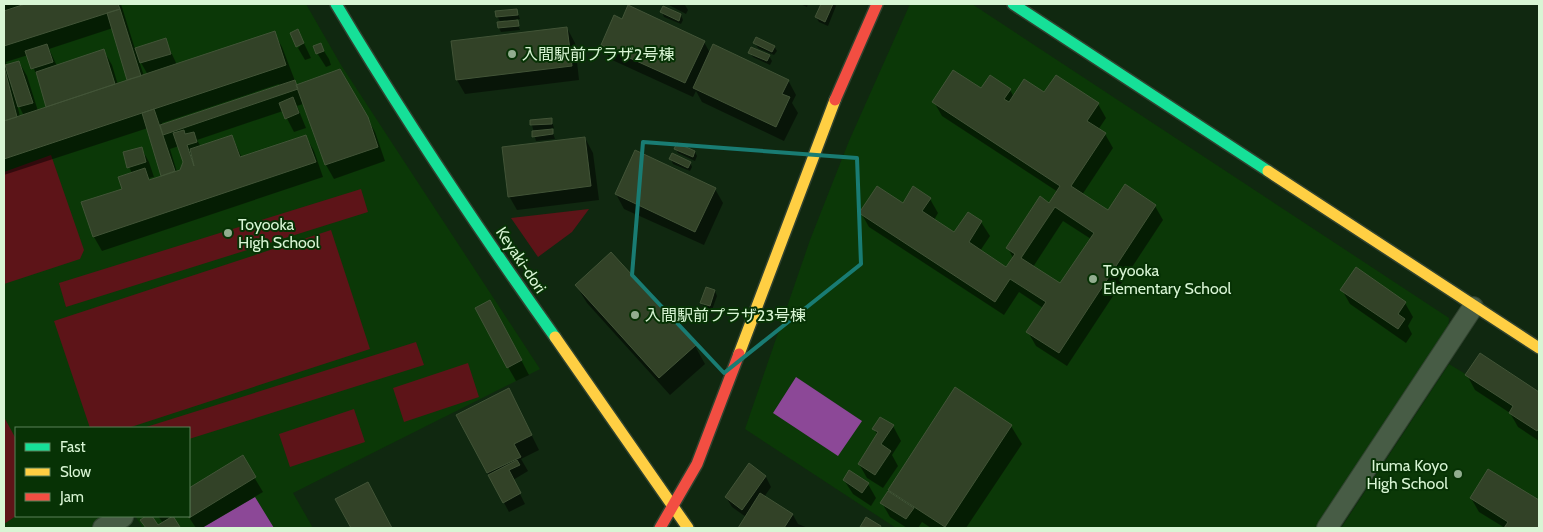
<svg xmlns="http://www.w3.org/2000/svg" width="1543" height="532" font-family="Cabin,'Noto Sans JP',sans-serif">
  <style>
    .built { fill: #0b3807 }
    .green { fill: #5d1418 }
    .water { fill: #8c4897 }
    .shadow { fill: #0007; fill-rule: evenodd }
    .building { fill: #324227; stroke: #425437; fill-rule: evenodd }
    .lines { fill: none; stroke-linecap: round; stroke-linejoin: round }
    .street-casing { stroke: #30422f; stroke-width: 22 }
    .fast-casing { stroke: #30422f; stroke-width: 14 }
    .slow-casing { stroke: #30422f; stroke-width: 14 }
    .jam-casing { stroke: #30422f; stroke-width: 14 }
    .street { stroke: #475c45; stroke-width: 20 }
    .fast { stroke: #16e098; stroke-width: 11 }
    .slow { stroke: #ffcf43; stroke-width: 11 }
    .jam { stroke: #f24e42; stroke-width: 11 }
    .marked { fill: none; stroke: #197c73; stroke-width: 4; stroke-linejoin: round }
    .poi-dot { fill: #92ad8f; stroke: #073205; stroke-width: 2 }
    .labels { text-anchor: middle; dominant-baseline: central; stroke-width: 4; stroke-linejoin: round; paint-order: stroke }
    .poi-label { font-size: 16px; fill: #d8f5d4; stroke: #073205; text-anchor: start }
    .street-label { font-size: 16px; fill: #d8f5d4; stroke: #073205 }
  </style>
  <rect width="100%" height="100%" fill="#102810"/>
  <path class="built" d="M4 4H306L341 65 540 369 293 493 313 528H143L135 516H189V428H16V516H115L92 528H4Z
    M910 4H972L1449 318 1448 332 1319 528H896L745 429 810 240 849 141Z
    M1449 364 1539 419V528H1341Z"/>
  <path class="green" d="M51 155 84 250 80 259 4 284V172Z
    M361 189 368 212 66 307 59 283Z
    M589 209 572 232 538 257 511 218Z
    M331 230 370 349 128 428H90L54 321Z
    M416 342 424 365 189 439V428H143Z
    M468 363 479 397 404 422 393 388Z
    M354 409 365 442 290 467 279 434Z
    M4 417 16 439V516L4 524Z"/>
  <path class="water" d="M796 377 862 421 838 456 773 413Z
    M255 497 274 528H202Z"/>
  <path class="shadow" d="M4 4H121L135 49 165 39 177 65 274 33 282 47 297 86 340 70 375 132 385 161 334 179 326 165 303 104 297 106 306 128 294 132 283 111 197 140 201 147 232 136 242 158 306 137 314 151 323 177 102 251 94 237 123 190 132 173 129 167 141 148 149 162 154 177 149 178 151 181 163 176 148 128 4 175ZM113 28 129 81 118 85 112 65 104 51 57 66 49 49ZM28 55 40 83 48 108 38 111 27 76 19 62 7 66 6 62ZM139 61H140L148 75 144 76ZM279 84 280 86 162 126V123ZM17 104H18L24 116 20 117ZM179 146 184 162 181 171 177 172 170 149Z
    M667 4 685 5 688 10 686 14Z
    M800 4H808L807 7Z
    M822 4H835L836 6 828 26 819 22 816 17Z
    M516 10 520 19H516L520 30 501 32 499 28 506 20 500 21 497 16Z
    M662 12 681 15 683 20 681 24 664 17Z
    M623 21 704 42 710 53 788 80 796 95 792 103 798 113 784 141 702 102 696 91 693 97 610 59 602 45Z
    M567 28 575 43 579 80 465 94 457 80Z
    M298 31 311 58 305 60 298 48 301 45H297Z
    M755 43 774 46 777 51 774 55 758 48Z
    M320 45 329 59 331 65 326 67 317 53Z
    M750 53 769 56 772 61 770 65 753 57Z
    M982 90H1010L1014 97 1045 94 1098 104 1106 118 1098 130 1105 134 1113 148 1082 195 1108 212 1155 206 1163 220 1067 366 1036 346 1028 332 1043 308 1019 292 1004 315 869 227 861 213 930 199 938 213 934 220 955 234 968 214 981 222 990 236 980 251 1007 269 1013 258 1008 248 1050 204 1058 192 942 116 934 102ZM1063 221 1091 239 1060 285 1033 267Z
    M551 119 554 128H551L555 139 536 141 531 121Z
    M585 138 593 153 599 200 517 210 509 196Z
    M676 149 695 152 697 156 695 161 678 153Z
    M671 159 690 162 692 167 690 171 673 164Z
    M715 189 723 203 704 245 624 209 616 194Z
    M576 285 695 346 705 364 670 395 587 303Z
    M707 288 715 291 717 296 712 310 704 307 702 302Z
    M1342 290 1405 303 1413 317 1408 326 1412 334 1406 343 1350 304Z
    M498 316 529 375 516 381 508 367Z
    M1480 355 1539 394V441L1518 427 1510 413 1475 390 1467 375Z
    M516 404 539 450 521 459 528 471 513 480 525 504 509 512 457 416Z
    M893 426 901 441 892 455 898 466 883 488 867 478 859 464 878 436 874 429Z
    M1011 426 1022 444 966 528H931L922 522 918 528H907L890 517 882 503 893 496 889 490Z
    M242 457 263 492 202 528H196L188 516 189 489Z
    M750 465 766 477 771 487 764 497 793 515 798 524 808 528H740L746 517 732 507 726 497Z
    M1489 470 1539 501V528H1505L1479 512 1471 498Z
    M844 480 868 484 876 498 871 506 853 494Z
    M149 516 157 527 163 523 158 516H168L170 519 172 517 179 528H146L142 520Z
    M867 519 880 527 881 528H862Z"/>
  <path class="building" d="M25 4H118L120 9 4 46V11Z
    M821 4H833L825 22 815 17Z
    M628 5 705 41 685 83 601 45 614 15 622 19Z
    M663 6 681 14 679 21 660 12Z
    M120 9 141 76 127 80 107 13Z
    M517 9 518 15 496 17 495 11Z
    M518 20 519 26 498 28 497 22Z
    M567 27 572 66 456 80 451 41Z
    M298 29 304 43 296 47 290 33Z
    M275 31 286 65 4 159V121Z
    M756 37 775 46 772 52 753 43Z
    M166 38 171 54 140 63 135 48Z
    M321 43 324 51 316 54 313 46Z
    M47 44 53 62 31 69 25 51Z
    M713 44 789 80 782 94 790 97 776 127 693 88Z
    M751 47 770 55 767 61 748 53Z
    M104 49 115 84 46 107 36 72Z
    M19 61 33 103 18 107 5 65Z
    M4 66 17 117 4 121Z
    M340 69 368 117 378 147 325 165 296 85Z
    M953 70 981 88 990 75 1011 89 1004 99 1009 102 1024 79 1044 92 1056 75 1099 103 1087 121 1106 133 1071 186 1108 210 1125 184 1156 205 1059 353 1026 332 1046 302 1010 279 995 302 859 213 877 186 903 203 913 186 931 198 922 211 954 232 968 212 982 221 969 242 1006 267 1015 254 1006 248 1040 196 1049 203 1060 186 932 102ZM1055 207 1094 233 1060 283 1021 258Z
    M295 80 298 89 163 135 160 125Z
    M293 97 299 113 285 119 279 103Z
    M154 109 175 171 161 176 142 113Z
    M552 118V124L530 125V120Z
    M553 129V134L532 137V131Z
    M184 130 185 134 194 132 197 142 187 145 194 166 190 149 232 135 240 157 306 135 316 162 93 237 81 202 122 189 118 177 145 168 149 180 180 170 183 162 173 133Z
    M585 137 591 186 508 197 502 147Z
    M677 143 695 151 693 157 674 149Z
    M142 147 146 162 127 168 123 152Z
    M635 150 716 188 695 232 615 194Z
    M672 153 691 162 688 168 669 159Z
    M611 252 696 345 659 378 575 285Z
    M1356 267 1406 302 1398 314 1405 319 1398 329 1340 290Z
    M706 287 715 290 710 306 700 303Z
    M490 300 522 360 507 368 475 308Z
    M1480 353 1539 392V428L1537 431 1509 413 1513 406 1465 375Z
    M955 387 1012 425 945 527 888 490Z
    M509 388 532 435 514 444 521 457 487 473 456 415Z
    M880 417 894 425 881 444 891 451 875 475 858 464 878 432 872 429Z
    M243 455 256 477 189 518V488Z
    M517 460 520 465 509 470 521 493 503 503 488 475Z
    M749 463 766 476 742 510 725 497Z
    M1488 469 1539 500V528H1504L1508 522 1470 498Z
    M849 470 869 483 862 493 843 480Z
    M368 482 392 528H351L335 499Z
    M888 491 914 508 906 519 880 503Z
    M760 493 793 514 784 528H738Z
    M146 516H152L158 525 173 516 180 527 146 528 140 520Z
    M866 517 881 526 880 528 860 527Z"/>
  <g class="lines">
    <g class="street-casing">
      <path id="street" d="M103 528 123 517
        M1327 528 1473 307"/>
    </g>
    <g class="fast-casing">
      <path id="fast" d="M336 4C404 118 478 229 555 337
        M1013 4 1268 171"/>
    </g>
    <g class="slow-casing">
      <path id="slow" d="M1268 171 1539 348
        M555 337 688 528
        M739 354 835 100"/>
    </g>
    <g class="jam-casing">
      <path id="jam" d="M835 100 877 4
        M660 528 697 464 739 354"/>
    </g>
    <use href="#street" class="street"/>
    <use href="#fast" class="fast"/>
    <use href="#slow" class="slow"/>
    <use href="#jam" class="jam"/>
  </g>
  <path class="marked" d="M643 142 857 158 861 264 724 373 632 275Z"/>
  <g class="poi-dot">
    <circle cx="512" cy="54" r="5"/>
    <circle cx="228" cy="233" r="5"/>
    <circle cx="1093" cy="279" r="5"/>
    <circle cx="635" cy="315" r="5"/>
    <circle cx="1458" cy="474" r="5"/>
  </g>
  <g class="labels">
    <g class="poi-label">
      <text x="522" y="54">入間駅前プラザ2号棟</text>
      <text x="238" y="224">Toyooka<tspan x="238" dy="18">High School</tspan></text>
      <text x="1103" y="270">Toyooka<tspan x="1103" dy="18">Elementary School</tspan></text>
      <text x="645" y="315">入間駅前プラザ23号棟</text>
      <text x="1448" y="465" text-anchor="end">Iruma Koyo<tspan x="1448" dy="18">High School</tspan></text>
    </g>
    <g class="street-label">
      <text transform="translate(521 260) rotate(56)">Keyaki-dori</text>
    </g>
  </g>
  <rect width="1543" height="532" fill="none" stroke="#d8f5d4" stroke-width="10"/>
  <rect x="15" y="427" width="175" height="90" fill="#073205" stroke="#5b8058"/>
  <rect x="25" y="443" width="25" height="8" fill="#16e098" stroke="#5b8058"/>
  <text x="60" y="452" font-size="15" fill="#d8f5d4">Fast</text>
  <rect x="25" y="468" width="25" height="8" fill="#ffcf43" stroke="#5b8058"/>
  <text x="60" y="477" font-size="15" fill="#d8f5d4">Slow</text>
  <rect x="25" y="493" width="25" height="8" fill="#f24e42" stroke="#5b8058"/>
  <text x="60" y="502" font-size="15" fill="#d8f5d4">Jam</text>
</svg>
